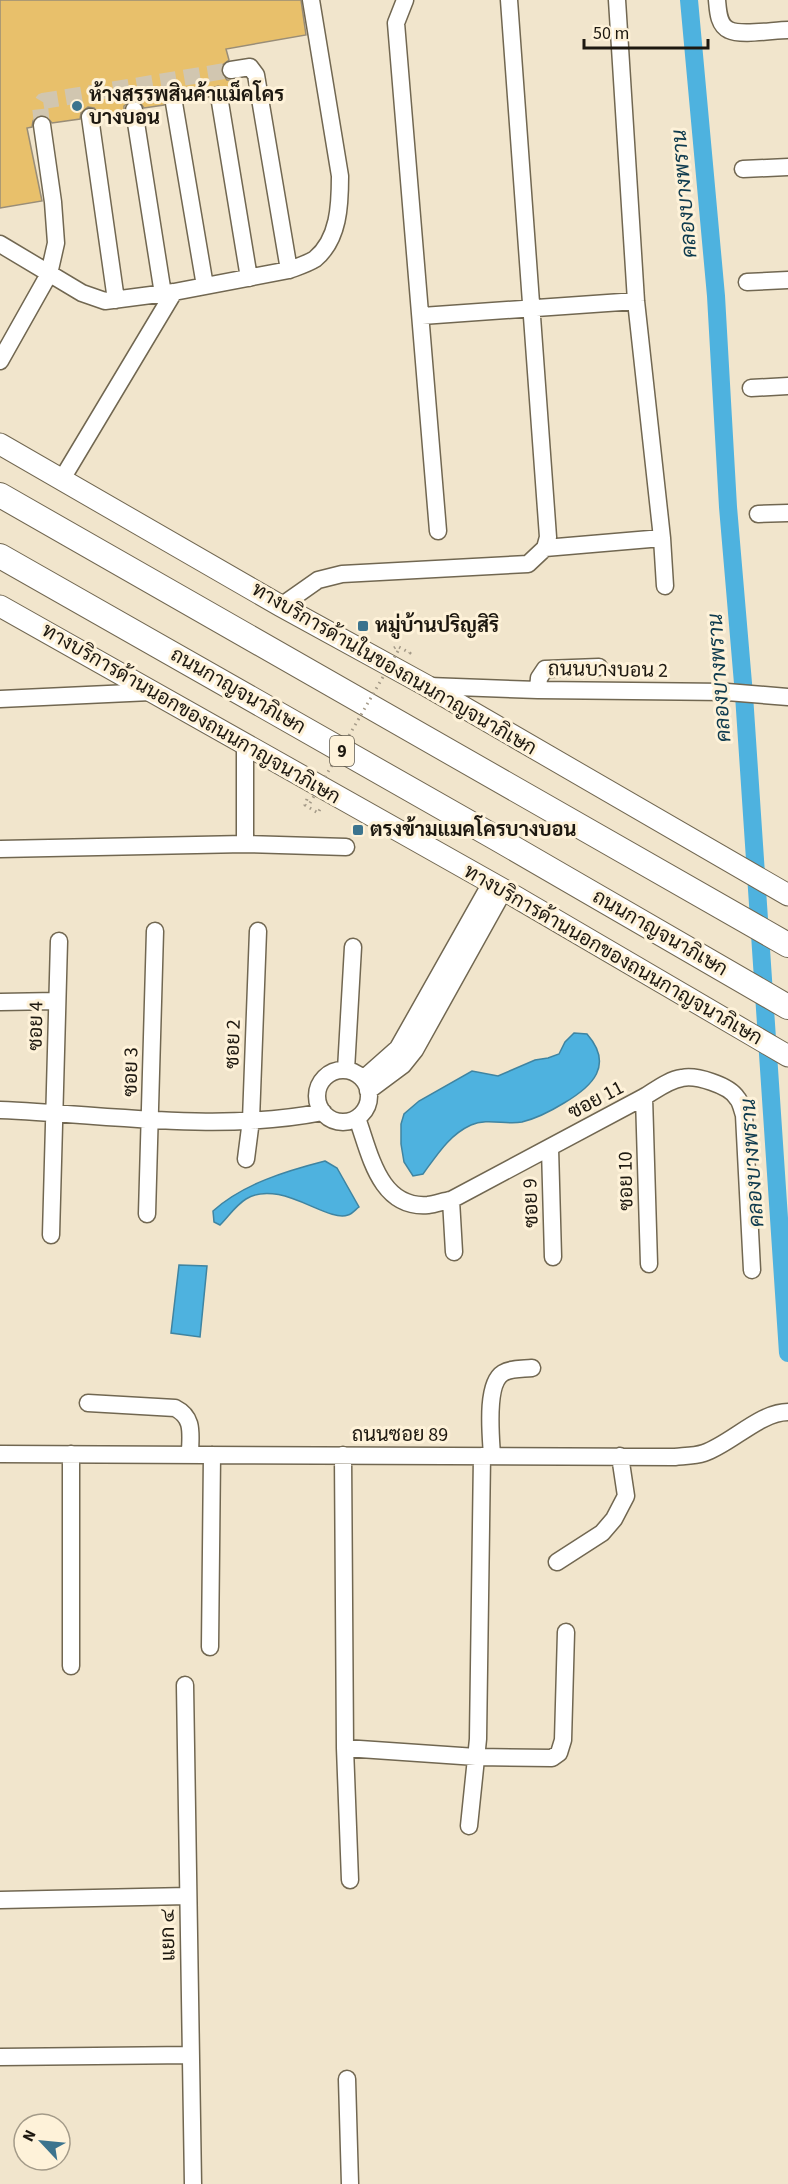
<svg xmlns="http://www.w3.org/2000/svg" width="788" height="2184" font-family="'Source Sans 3',Sarabun,sans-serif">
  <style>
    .water { fill: #4eb2df; stroke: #3f84a1; stroke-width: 1.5 }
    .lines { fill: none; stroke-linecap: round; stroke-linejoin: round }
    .canal { stroke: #4eb2df; stroke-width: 18 }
    .building { fill: #e8c06b; stroke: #998d77; stroke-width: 1.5 }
    .minor-tunnel { stroke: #d1c6b0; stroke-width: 16; stroke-dasharray: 16 8; stroke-linecap: butt }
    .minor-casing { stroke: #716751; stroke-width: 19 }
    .major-casing { stroke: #716751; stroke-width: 23 }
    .highway-casing { stroke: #716751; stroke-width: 26 }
    .path { stroke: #a39987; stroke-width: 3; stroke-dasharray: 1.5 4.5; stroke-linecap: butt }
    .minor { stroke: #fff; stroke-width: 16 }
    .major { stroke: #fff; stroke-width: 21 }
    .highway { stroke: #fff; stroke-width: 24 }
    .path-bridge { stroke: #a39987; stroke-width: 3; stroke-dasharray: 1.5 4.5; stroke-linecap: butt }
    .poi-dot { fill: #3c748e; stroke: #fef2d9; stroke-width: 2 }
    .labels { text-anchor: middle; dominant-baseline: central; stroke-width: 6; stroke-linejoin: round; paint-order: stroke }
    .shield { fill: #fef2d9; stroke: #60594c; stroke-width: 1.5 }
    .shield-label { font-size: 18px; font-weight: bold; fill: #1d1810 }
    .poi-label { font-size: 20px; font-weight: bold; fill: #1d1810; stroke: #fef2d9; text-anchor: start }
    .street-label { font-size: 20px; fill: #1d1810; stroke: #fef2d9 }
    .water-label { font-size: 21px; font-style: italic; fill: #0f3b4e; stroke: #fef2d9 }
  </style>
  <rect width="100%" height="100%" fill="#f1e5cc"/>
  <path class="water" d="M574 1033 587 1034C614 1065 593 1086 564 1103 551 1111 538 1118 522 1122 506 1125 487 1118 471 1125 449 1135 437 1155 423 1174L413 1176 404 1162 401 1144V1124L404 1114 419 1101 472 1071 498 1076 535 1060 548 1058 559 1054 565 1042Z
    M325 1161 337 1168 359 1207C356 1209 352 1214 348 1215 327 1223 280 1178 246 1199 235 1206 229 1216 220 1225L214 1222 213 1211C243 1184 286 1171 325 1161Z
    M179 1265 207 1266 200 1337 171 1333Z"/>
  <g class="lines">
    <path class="canal" d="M689 0 716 296 728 507 744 695 788 1353"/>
  </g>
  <path class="building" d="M0 0H301L306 35 226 49 229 60 221 66V72L227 80H234L237 92 229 94 227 89 218 86 212 88 209 97 184 101 182 96 173 93 167 95 164 105 144 108 138 100H132L124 106V112L100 115 94 108 88 107 81 113 80 119 52 123 46 116H36L33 121 32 127 27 128 42 201 0 208Z"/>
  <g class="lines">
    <path class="minor-tunnel" d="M42 125 40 106 43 101 231 70"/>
    <g class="minor-casing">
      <path id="minor" d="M405 0 396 23 438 531
        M617 0 636 301 662 538 665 586
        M717 0C718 10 718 25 729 30 741 36 774 30 788 30
        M219 96 249 278
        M174 103 205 286
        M134 110 163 294
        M90 117 116 300
        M743 169 788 167
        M0 244 82 293 105 301 174 292 289 270 256 75 250 67 231 70
        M289 270C297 267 307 264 315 259 339 239 340 205 340 176L311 0
        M747 282 788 280
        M422 316 636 301
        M0 361 49 274 56 243 53 202 42 125
        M751 388 788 386
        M62 479 174 292
        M758 514 788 513
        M545 548 662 538
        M281 606 318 580 342 574 528 564 545 548 548 537 509 0
        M429 686 538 690 727 692 788 697
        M538 690 539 678 545 669 599 667
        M0 699 151 692
        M245 844 346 847
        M0 849 245 844V746
        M0 1002 57 1001
        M346 1070 353 947
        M317 1096a26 26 0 1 1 52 0a26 26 0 1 1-52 0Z
        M363 1079 398 1048 491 883
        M368 1091 403 1065 415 1050 504 890
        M644 1097 649 1264
        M0 1110C107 1114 217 1133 323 1112
        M357 1118C370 1153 379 1209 428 1205 436 1204 444 1201 451 1200L644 1097C656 1090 668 1080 682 1078 696 1075 729 1085 737 1098 741 1102 742 1110 744 1115L752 1270
        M550 1148 553 1257
        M246 1159 251 1120 258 931
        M451 1200 454 1252
        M147 1214 155 931
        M51 1235 59 941
        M88 1403 175 1408C195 1418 190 1435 190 1455
        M0 1454 675 1457C684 1456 695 1456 704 1453 731 1444 760 1412 788 1412
        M343 1455 345 1748 350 1880
        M492 1456C491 1437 485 1384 503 1373 511 1368 523 1369 532 1368
        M557 1562 602 1533 614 1519 626 1496 620 1456
        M210 1647 212 1455
        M71 1666V1454
        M185 1685 193 2184
        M345 1748 476 1757 552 1758 559 1753 563 1740 566 1632
        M469 1826 478 1739 482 1456
        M0 1900 188 1896
        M0 2057 191 2055
        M347 2079 350 2184"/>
    </g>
    <g class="major-casing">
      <path id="major" d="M0 444 281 606 427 686 788 895
        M0 606 504 890 788 1056"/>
    </g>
    <g class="highway-casing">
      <path id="highway" d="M0 495 788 945
        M0 556 496 838 788 1007"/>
    </g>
    <path class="path" d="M394 648 397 646 410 653 407 656
      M307 799 305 805 318 813 320 809"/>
    <use href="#minor" class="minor"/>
    <use href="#major" class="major"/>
    <use href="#highway" class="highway"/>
    <path class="path-bridge" d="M310 803 398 651"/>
  </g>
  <g class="poi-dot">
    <circle cx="77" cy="106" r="6"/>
    <rect x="357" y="620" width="12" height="12" rx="3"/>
    <rect x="352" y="824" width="12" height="12" rx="3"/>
  </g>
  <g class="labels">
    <rect class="shield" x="330" y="736" width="24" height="30" rx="4.5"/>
    <g class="shield-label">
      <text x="342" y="751">9</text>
    </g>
    <g class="poi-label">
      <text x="89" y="95">ห้างสรรพสินค้าแม็คโคร<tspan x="89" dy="23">บางบอน</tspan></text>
      <text x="375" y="626">หมู่บ้านปริญสิริ</text>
      <text x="370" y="830">ตรงข้ามแมคโครบางบอน</text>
    </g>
    <g class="street-label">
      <text transform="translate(394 669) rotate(30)">ทางบริการด้านในของถนนกาญจนาภิเษก</text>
      <text transform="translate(608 670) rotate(1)">ถนนบางบอน 2</text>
      <text transform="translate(238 691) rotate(30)">ถนนกาญจนาภิเษก</text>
      <text transform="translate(191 714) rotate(30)">ทางบริการด้านนอกของถนนกาญจนาภิเษก</text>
      <text transform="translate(660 933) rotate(30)">ถนนกาญจนาภิเษก</text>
      <text transform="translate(613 955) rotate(30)">ทางบริการด้านนอกของถนนกาญจนาภิเษก</text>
      <text transform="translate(36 1026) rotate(-89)">ซอย 4</text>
      <text transform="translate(233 1044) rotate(-88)">ซอย 2</text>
      <text transform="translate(131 1072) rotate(-89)">ซอย 3</text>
      <text transform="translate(596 1100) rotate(-28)">ซอย 11</text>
      <text transform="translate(626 1181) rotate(-91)">ซอย 10</text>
      <text transform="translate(531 1203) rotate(-92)">ซอย 9</text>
      <text x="400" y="1435">ถนนซอย 89</text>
      <text transform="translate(168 1935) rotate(-91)">แยก ๔</text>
    </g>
    <g class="water-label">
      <text transform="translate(684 194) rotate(-95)">คลองบางพราน</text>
      <text transform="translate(719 678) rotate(-94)">คลองบางพราน</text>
      <text transform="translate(752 1163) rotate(-94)">คลองบางพราน</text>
    </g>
  </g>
  <g transform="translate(42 2142) rotate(296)"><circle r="28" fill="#fef2d9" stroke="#a49b89" stroke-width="1.5"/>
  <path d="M0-4.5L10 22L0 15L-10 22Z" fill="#3c748e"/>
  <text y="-9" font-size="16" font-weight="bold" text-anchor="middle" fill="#1d1810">N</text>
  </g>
  <path d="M584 39v9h124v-9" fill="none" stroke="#1d1810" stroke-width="3"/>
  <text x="593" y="39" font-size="18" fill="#1d1810" stroke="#fef2d9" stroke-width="4.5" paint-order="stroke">50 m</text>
</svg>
